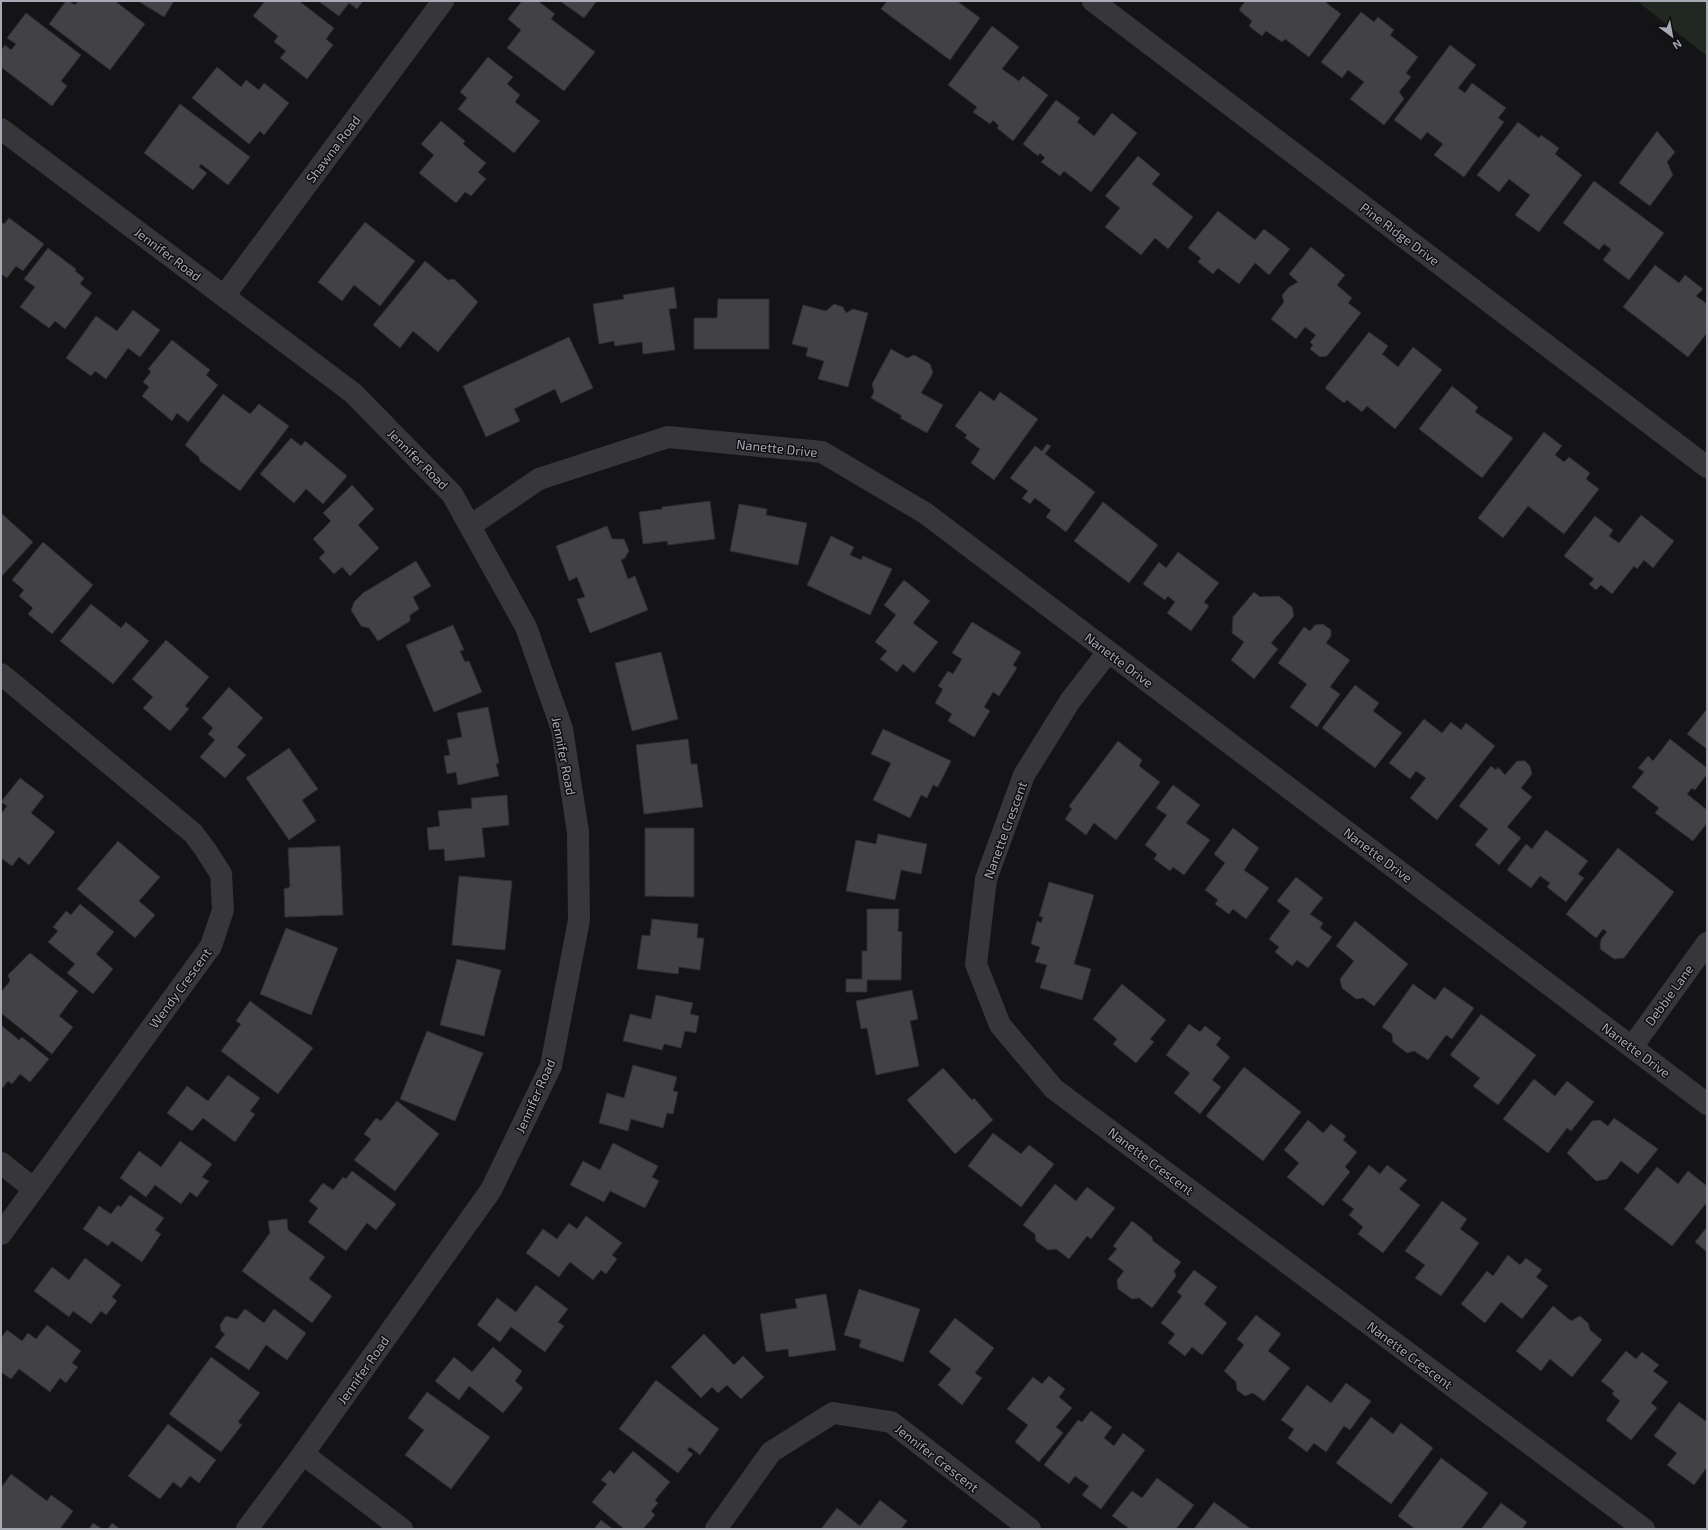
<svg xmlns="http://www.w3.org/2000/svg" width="1708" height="1530" font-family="'Exo 2',sans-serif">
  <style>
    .green { fill: #212822 }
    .building { fill: #414146; stroke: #2f2e32 }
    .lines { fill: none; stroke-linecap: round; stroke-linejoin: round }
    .minor { stroke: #36363b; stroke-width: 22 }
    .tertiary { stroke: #36363b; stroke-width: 22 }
    .labels { text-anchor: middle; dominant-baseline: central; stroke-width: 3; stroke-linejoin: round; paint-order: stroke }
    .street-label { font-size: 13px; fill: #a7a9b5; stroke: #0f0f11 }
  </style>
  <rect width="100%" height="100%" fill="#141416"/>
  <path class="green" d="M1637 1H1707V56Z"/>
  <path class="building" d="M66 1H69L75 5 78 1H115L145 24 110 70 49 24Z
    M138 1H174L164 17Z
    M265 1H299L334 28 326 39 333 45 307 79 280 58 286 51 274 42 278 36 253 16Z
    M318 1H363L357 9 349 3 339 16Z
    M522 1H538L555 14 551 19 595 52 564 91 507 48 521 30 508 19Z
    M560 1H604L596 2 584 18Z
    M887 1H957L980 18 950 60 881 9Z
    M1245 1H1324L1341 14 1309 57 1285 39 1282 42 1266 31 1262 36 1249 26 1252 21 1239 10Z
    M1361 12 1374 22 1378 17 1394 30 1390 35 1418 57 1406 73 1411 77 1399 92 1404 99 1384 125 1350 99 1364 82 1348 70 1342 78 1321 62Z
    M26 13 81 55 61 81 67 86 52 106 1 67V50L5 45 11 50 16 44 7 38Z
    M992 26 1019 47 1002 69 1019 81 1023 76 1048 95 1013 141 997 128 999 126 993 120 990 124 973 112 977 107 948 85Z
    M1450 45 1476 65 1458 88 1465 93 1472 83 1506 108 1498 118 1504 122 1464 177 1434 155 1443 144 1427 132 1421 140 1394 120Z
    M488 57 513 77 507 84 520 95 515 102 540 121 514 153 458 109 467 98 460 92Z
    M217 67 241 87 246 80 259 90 264 83 289 103 264 135 260 131 249 144 192 98Z
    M1056 100 1080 118 1077 122 1094 136 1112 113 1137 133 1091 192 1064 171 1060 176 1041 162 1045 158 1040 153 1038 156 1023 144Z
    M180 104 250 157 228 185 201 164 199 167 207 173 193 190 144 153Z
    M441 121 465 141 463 144 486 163 478 172 486 179 471 196 465 192 456 203 419 173 434 155 421 144Z
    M1518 122 1539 138 1541 135 1559 148 1555 154 1582 175 1539 232 1515 215 1530 195 1509 179 1499 192 1477 175Z
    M1657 131 1675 152 1667 162 1673 175 1650 206 1619 183Z
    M1138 156 1160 174 1152 184 1193 217 1168 249 1155 238 1141 255 1105 227 1120 208 1105 196Z
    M1594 181 1664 233 1629 280 1603 260 1611 249 1604 244 1599 250 1563 223Z
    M1218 211 1255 240 1264 229 1290 249 1269 275 1255 263 1239 284 1218 268 1213 274 1198 262 1201 258 1188 248Z
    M9 218 44 244 23 271 16 266 7 278 1 274V222L4 224Z
    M365 222 415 261 380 306 354 285 342 301 318 282Z
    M1311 247 1345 275 1337 285 1352 298 1348 303 1361 313 1327 356 1320 357 1310 349 1313 345 1310 342 1316 335 1305 327 1296 339 1271 319 1284 302 1282 295 1289 287 1298 282 1289 274Z
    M48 248 76 269 75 271 84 278 80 284 92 293 65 329 55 321 49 328 20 307 35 287 24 279Z
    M425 261 448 280 454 279 478 302 438 352 413 331 400 348 373 325Z
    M1655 265 1679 283 1685 275 1703 289 1696 296 1707 304V333L1688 357 1623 307Z
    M674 287 677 308 669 309 675 350 643 354 642 342 615 346 614 341 599 344 593 304 624 299 623 295Z
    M718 299H769V349H694V318H717Z
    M834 304 843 307 846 313 853 309 868 313 848 387 818 379 824 361 806 356 808 348 792 344 803 305 826 311Z
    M133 310 160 330 140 357 128 348 106 379 95 371 91 376 66 358 96 316 117 331Z
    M1369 332 1388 346 1382 354 1398 367 1413 347 1442 370 1395 429 1367 406 1362 412 1347 400 1344 403 1325 388Z
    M569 337 593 388 561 403 555 389 514 409 520 421 486 437 463 386Z
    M172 340 210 370 206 375 218 385 188 422 177 413 172 421 142 396 149 387 143 382 151 372 148 369Z
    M891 349 907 358 914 355 930 364 933 373 921 393 943 405 927 433 900 418 902 416 871 398 874 392 872 384Z
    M1452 386 1478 407 1475 412 1513 438 1482 478 1419 429Z
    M980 391 994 401 1000 392 1038 419 994 480 971 463 980 449 965 438 967 435 955 426Z
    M223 394 250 414 259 404 289 426 240 491 200 461 199 457 185 445Z
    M1544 432 1562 446 1555 455 1564 462 1569 457 1590 473 1586 479 1599 489 1564 534 1528 506 1503 538 1478 518Z
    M291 438 301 446 305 441 347 476 323 504 306 489 294 503 260 474Z
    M1047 444 1051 446 1045 454 1095 492 1066 532 1046 517 1051 510 1035 498 1030 504 1022 498 1028 491 1010 478 1035 446 1042 451Z
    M352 485 374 509 358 525 379 548 350 576 342 567 334 574 319 558 325 552 313 539 331 521 323 513Z
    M710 501 715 539 668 545 667 541 643 544 639 512 662 509V507Z
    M1103 502 1158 545 1129 583 1074 541Z
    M739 504 767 509 766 515 807 523 798 565 730 551Z
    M1 513 33 542 1 577Z
    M1641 515 1674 541 1653 568 1644 560 1637 569 1634 566 1612 594 1601 585 1596 590 1589 584 1594 579 1564 556 1595 516 1613 530 1609 536 1619 543Z
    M607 526 612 539H624L629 551 625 558 621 560 628 579 635 576 648 610 590 633 577 599 585 597 577 577 569 581 556 546Z
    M831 536 854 547 850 555 861 560 863 556 892 569 870 615 807 585Z
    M43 542 93 585 52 634 28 614 33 608 19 596 24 590 12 580Z
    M1178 552 1219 583 1204 602 1209 606 1191 631 1167 613 1175 602 1168 596 1165 600 1143 584 1159 562 1166 568Z
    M416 561 431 586 413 597 419 609 410 615V621L378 641 369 628 361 626 351 610 354 602 363 593Z
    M904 580 930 601 913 623 938 642 914 673 903 664 897 672 880 659 887 651 875 642 896 615 884 605Z
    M1254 592 1260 597 1279 596 1292 607 1294 616 1271 643 1278 649 1254 679 1231 660 1244 642 1232 633 1233 617Z
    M91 604 121 628 126 622 149 641 113 684 60 641Z
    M972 622 1021 652 1013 665 1017 668 999 696 993 692 984 707 990 711 974 737 948 721 952 714 935 703 943 689 938 686 948 671 953 674 962 659 952 653Z
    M1323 624 1331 630V636L1326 643 1350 660 1330 687 1340 694 1317 727 1290 707 1307 684 1278 663 1304 627 1310 631 1315 625Z
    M453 625 464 650 460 651 465 662 469 661 482 692 434 712 406 645Z
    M166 640 209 677 185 706 189 709 170 731 143 708 153 697 132 679Z
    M661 652 678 719 632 731 615 663Z
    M1355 685 1379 703 1373 711 1402 733 1375 768 1322 728Z
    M229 687 263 718 237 747 246 755 225 778 200 757 215 740 208 734 213 728 202 718Z
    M488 707 499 763 496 764 499 776 458 785 456 772 447 774 444 756 450 755 447 740 462 737 457 713Z
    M1707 709V749L1687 734Z
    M1424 719 1442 733 1451 722 1461 730 1466 723 1495 746 1437 820 1410 798 1426 778 1416 771 1410 779 1389 763Z
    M883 729 951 761 938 787 933 785 927 798 921 795 910 818 873 800 891 763 871 754Z
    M688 739 691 764H697L703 807 644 814 636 745Z
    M1670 739 1707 768V774L1695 790 1692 788 1687 794 1707 810V823L1693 841 1655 813 1659 808 1632 787 1644 772 1638 768 1648 756 1653 761Z
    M1118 741 1142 760 1139 766 1160 782 1116 840 1094 823 1086 835 1065 819 1072 809 1069 806Z
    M289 748 318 789 302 800 316 821 289 840 246 778Z
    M1517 761H1525L1530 766 1532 774 1521 788 1532 797 1507 827 1521 838 1499 865 1475 845 1488 829 1459 806 1491 766 1496 770 1498 767 1505 775Z
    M20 778 44 796 31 813 55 832 29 865 19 857 12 866 1 858V814L7 806 1 802Z
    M1173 785 1200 805 1186 823 1210 840 1184 875 1173 867 1170 871 1154 859 1157 854 1145 845 1167 815 1156 808Z
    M507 795 509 825 482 828 485 857 445 861 444 849 429 850 427 828 440 826 438 811 472 808 471 798Z
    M645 828H694V897L645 896Z
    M1233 828 1259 848 1244 870 1269 888 1246 919 1233 909 1229 914 1215 904 1218 900 1205 890 1225 863 1214 854Z
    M1546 830 1588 861 1578 874 1584 878 1566 902 1547 887 1550 883 1540 876 1531 888 1507 870 1526 844 1532 849Z
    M878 834 927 844 921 874 901 870 895 900 846 891 856 840 876 844Z
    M118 841 160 877 139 901 155 915 135 938 77 889Z
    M340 846 343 915 285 917 284 889 290 887 288 848Z
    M1618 848 1674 892 1624 958 1614 959 1600 949 1601 939 1607 932 1603 929 1596 938 1566 914Z
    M459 876 512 881 505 950 452 945Z
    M1296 877 1323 898 1310 914 1323 923 1320 928 1332 937 1308 968 1297 960 1292 966 1275 952 1279 947 1269 939 1290 911 1277 901Z
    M1049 882 1094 895 1074 964 1091 969 1082 1000 1040 988 1047 965 1035 962 1040 947 1031 944 1037 921 1041 923 1043 917 1039 916Z
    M80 904 114 932 96 954 113 969 93 994 67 973 75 964 48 942 58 931 53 927 66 911 71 915Z
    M867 909H899L898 931 902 932 901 980H867V992H846V979H862V951H867Z
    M652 919 698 924 697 938H704L700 970 679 967 678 974 637 969 642 935 650 936Z
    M1355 921 1408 964 1374 1006 1363 998 1356 999 1342 988 1340 979 1354 961 1336 946Z
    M286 928 338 948 311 1015 260 994Z
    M30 953 78 991 59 1016 73 1027 52 1054 1 1013V992L10 981 8 975Z
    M457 959 501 970 484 1036 440 1025Z
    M1122 984 1166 1020 1150 1039 1154 1042 1136 1063 1113 1044 1117 1039 1093 1019Z
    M1413 984 1435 1000 1444 987 1474 1008 1452 1039 1446 1035 1428 1060 1414 1051 1407 1053 1393 1042 1392 1034 1382 1027Z
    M912 990 918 1019 910 1021 919 1066 876 1075 867 1028 861 1029 856 1001Z
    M656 995 693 1003 690 1014 699 1016 696 1033 685 1031 681 1048 664 1044 662 1050 623 1041 630 1014 651 1019Z
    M250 1001 313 1048 278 1094 221 1051 241 1024 236 1021Z
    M1481 1014 1536 1055 1498 1105 1473 1086 1480 1078 1450 1055Z
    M1189 1024 1200 1032 1205 1026 1221 1038 1216 1045 1230 1057 1212 1080 1221 1087 1200 1114 1174 1093 1190 1073 1166 1055Z
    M1 1025 19 1040 22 1037 49 1059 30 1082 20 1074 12 1084 8 1081 1 1090Z
    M427 1031 483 1053 455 1121 400 1099Z
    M633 1065 677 1077 673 1091 678 1092 673 1114 667 1113 663 1128 631 1119 628 1131 599 1123 607 1093 624 1098Z
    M1244 1067 1301 1112 1263 1161 1206 1116Z
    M943 1068 972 1100 974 1098 993 1120 955 1154 907 1100Z
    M228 1075 260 1098 250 1111 255 1114 235 1142 203 1118 192 1131 167 1113 187 1086 208 1101Z
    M1534 1079 1555 1096 1567 1081 1594 1102 1571 1131 1567 1128 1548 1153 1503 1119Z
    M397 1101 439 1134 395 1191 354 1160 371 1139 364 1134 376 1118 381 1121Z
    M1614 1118 1658 1149 1638 1174 1621 1161 1607 1179 1596 1181 1567 1153 1592 1121 1600 1120 1608 1126Z
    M1308 1120 1323 1133 1331 1124 1346 1136 1343 1140 1357 1152 1345 1167 1350 1172 1323 1206 1287 1177 1299 1163 1284 1150Z
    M993 1133 1021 1154 1029 1145 1054 1164 1021 1207 968 1166Z
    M180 1141 212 1164 202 1177 209 1181 197 1197 190 1192 181 1204 155 1185 146 1197 120 1178 139 1151 161 1167Z
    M613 1143 658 1166 652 1177 659 1181 645 1208 610 1191 604 1202 570 1185 583 1161 600 1170Z
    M1369 1165 1380 1174 1387 1165 1407 1180 1399 1189 1420 1205 1383 1253 1358 1234 1363 1227 1349 1215 1354 1209 1342 1200Z
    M1657 1167 1678 1184 1688 1171 1707 1186V1202L1672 1246 1624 1209Z
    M352 1171 396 1204 376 1230 367 1223 346 1251 308 1222 318 1208 309 1201 323 1183 333 1190 343 1177 346 1179Z
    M1055 1184 1076 1201 1087 1187 1115 1208 1091 1239 1087 1236 1069 1259 1056 1249 1048 1250 1036 1241 1035 1234 1023 1225Z
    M130 1195 164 1218 155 1230 161 1234 142 1262 112 1241 108 1246 83 1229 99 1206 111 1214 118 1205 121 1207Z
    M1442 1201 1467 1219 1460 1229 1479 1243 1441 1296 1415 1278 1425 1265 1405 1251Z
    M586 1216 622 1243 612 1255 617 1259 606 1274 601 1270 593 1280 570 1262 559 1277 526 1253 543 1229 557 1239 569 1223 577 1229Z
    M287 1219 288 1230 325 1257 309 1279 332 1296 312 1323 242 1271 270 1233 268 1221Z
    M1132 1221 1152 1237 1153 1241 1181 1262 1174 1271 1176 1276 1152 1308 1139 1298 1132 1299 1118 1289 1117 1280 1124 1271 1108 1259 1117 1249 1113 1246Z
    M1707 1227V1252L1695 1242Z
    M1508 1255 1520 1265 1526 1258 1542 1270 1536 1277 1548 1286 1522 1319 1501 1302 1485 1323 1461 1304 1487 1271 1493 1276Z
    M85 1258 121 1285 112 1297 117 1301 106 1315 101 1311 91 1324 73 1311 69 1317 34 1291 52 1267 69 1280Z
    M1194 1270 1217 1287 1204 1304 1227 1323 1202 1355 1192 1347 1185 1356 1168 1343 1175 1334 1161 1323 1182 1296 1177 1292Z
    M536 1285 568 1309 558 1322 564 1326 545 1352 511 1327 500 1342 477 1325 497 1298 516 1312Z
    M859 1289 920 1309 903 1362 859 1347 861 1340 844 1335Z
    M826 1294 836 1350 789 1357 788 1349 766 1352 760 1314 797 1308 795 1299Z
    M1553 1306 1571 1321 1580 1316 1588 1323 1590 1330 1602 1340 1572 1377 1550 1359 1541 1371 1516 1351Z
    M245 1309 264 1323 274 1309 306 1333 287 1360 266 1345 249 1370 215 1347 225 1334 221 1331 220 1325 226 1316 237 1319Z
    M1256 1315 1281 1334 1268 1351 1290 1368 1264 1401 1253 1393 1245 1396 1237 1390 1236 1382 1224 1371 1244 1345 1237 1339Z
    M955 1318 994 1348 975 1373 982 1378 962 1405 938 1385 951 1369 929 1352Z
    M47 1325 81 1351 72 1363 78 1367 66 1383 60 1378 50 1392 19 1369 11 1379 1 1372V1338L7 1330 22 1341 28 1333 36 1339Z
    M704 1334 734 1365 743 1356 764 1377 741 1399 727 1385 718 1393 712 1387 701 1398 671 1367Z
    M493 1347 522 1371 515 1381 523 1388 503 1413 469 1386 459 1400 435 1381 454 1357 472 1372Z
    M1626 1351 1636 1359 1642 1352 1659 1365 1653 1371 1668 1382 1651 1403 1657 1408 1631 1440 1606 1420 1620 1401 1612 1394 1614 1391 1601 1381Z
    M211 1357 260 1393 238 1422 242 1425 221 1452 169 1414Z
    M1049 1376 1065 1389 1059 1397 1072 1408 1056 1427 1063 1433 1039 1462 1015 1442 1028 1425 1007 1409 1033 1377 1042 1384Z
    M656 1380 719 1429 700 1455 690 1447 687 1450 693 1454 678 1473 619 1429Z
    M1346 1383 1371 1401 1350 1430 1344 1426 1326 1452 1314 1443 1307 1452 1288 1438 1294 1429 1281 1420 1307 1385 1331 1403Z
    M427 1392 490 1437 451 1489 405 1455 424 1430 408 1418Z
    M1679 1402 1707 1422V1467L1694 1485 1667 1465 1677 1453 1654 1436Z
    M1091 1411 1112 1427 1104 1438 1114 1446 1123 1433 1145 1450 1101 1509 1082 1495 1089 1486 1075 1476 1069 1484 1044 1465 1078 1420 1082 1422Z
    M1371 1417 1393 1434 1401 1423 1433 1448 1391 1504 1336 1463Z
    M168 1424 216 1460 199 1483 190 1476 181 1488 173 1482 160 1499 128 1476Z
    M633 1451 670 1482 655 1500 658 1503 651 1511 655 1515 643 1529H624L592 1502 607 1484 601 1480 610 1470 614 1474Z
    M1441 1458 1488 1493 1461 1529H1415L1398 1516Z
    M11 1474 47 1501 51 1495 73 1511 60 1529H1V1488Z
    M1157 1478 1194 1505 1176 1529H1130L1112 1516 1132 1491 1142 1498Z
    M880 1500 907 1521 901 1529H821L837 1508 860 1526Z
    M1214 1502 1251 1529H1194Z
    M1501 1503 1527 1522 1522 1529H1481Z
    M601 1520 613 1529H594Z
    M93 1523 102 1529H89Z
    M112 1523 120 1529H108Z"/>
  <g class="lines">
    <path class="minor" d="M1093 1 1707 467
      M224 296 443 1
      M1108 652 1070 701 1024 775 986 879 976 964 1000 1025 1054 1089 1644 1529
      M1 674 193 833 205 849 221 874 223 910 211 946 1 1234
      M1632 1047 1707 943
      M1 1163 34 1189
      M303 1454 402 1529
      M716 1529 771 1452 833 1413 891 1422 1030 1529"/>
    <path class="tertiary" d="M1 129 353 393 452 494 526 627 562 729 578 832 579 920 551 1066 491 1190 303 1454 247 1529
      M470 526 539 479 668 437 822 452 925 513 1707 1104"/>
  </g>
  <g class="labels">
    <g class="street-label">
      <text transform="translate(333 149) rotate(-53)">Shawna Road</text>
      <text transform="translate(1400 234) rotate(37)">Pine Ridge Drive</text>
      <text transform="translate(168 254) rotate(37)">Jennifer Road</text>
      <text transform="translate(777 448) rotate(6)">Nanette Drive</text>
      <text transform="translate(418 459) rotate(45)">Jennifer Road</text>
      <text transform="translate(1119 660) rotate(37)">Nanette Drive</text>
      <text transform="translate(564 756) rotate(79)">Jennifer Road</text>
      <text transform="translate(1005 830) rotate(-70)">Nanette Crescent</text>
      <text transform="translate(1378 855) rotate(37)">Nanette Drive</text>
      <text transform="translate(180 988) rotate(-54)">Wendy Crescent</text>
      <text transform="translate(1669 995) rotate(-54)">Debbie Lane</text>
      <text transform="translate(1636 1050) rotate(37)">Nanette Drive</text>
      <text transform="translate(535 1096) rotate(-66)">Jennifer Road</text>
      <text transform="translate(1151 1161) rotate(37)">Nanette Crescent</text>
      <text transform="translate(1410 1355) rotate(37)">Nanette Crescent</text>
      <text transform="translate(363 1370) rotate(-55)">Jennifer Road</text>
      <text transform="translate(937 1458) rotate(38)">Jennifer Crescent</text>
    </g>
  </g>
  <rect width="1708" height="1530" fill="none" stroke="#a7a9b5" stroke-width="4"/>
  <g transform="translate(1672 36) rotate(148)" stroke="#0f0f11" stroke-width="3" paint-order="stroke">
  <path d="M0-3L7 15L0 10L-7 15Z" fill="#a7a9b5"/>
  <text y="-6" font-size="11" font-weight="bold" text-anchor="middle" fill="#a7a9b5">N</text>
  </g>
</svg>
